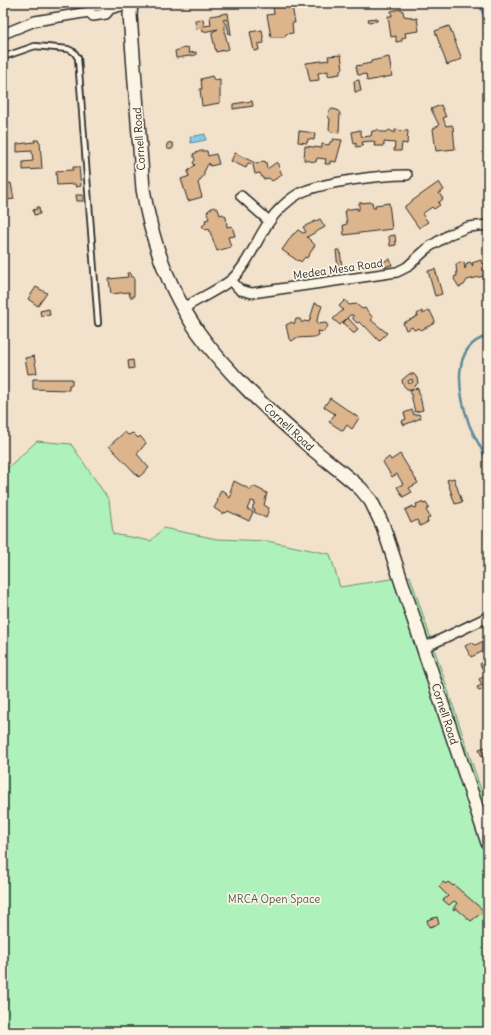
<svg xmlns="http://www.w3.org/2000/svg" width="491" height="1035" font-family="Delius,sans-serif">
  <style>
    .green { fill: #aef1ba; stroke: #6c8e72 }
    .water { fill: #85cae6; stroke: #618a9b }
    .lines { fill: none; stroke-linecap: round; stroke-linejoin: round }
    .stream { stroke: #618a9b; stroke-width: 2.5 }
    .building { fill: #dcb58d; stroke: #2b2b2b; fill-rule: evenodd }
    .service-casing { stroke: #2b2b2b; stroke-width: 8 }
    .minor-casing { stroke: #2b2b2b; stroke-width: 12 }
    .secondary-casing { stroke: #2b2b2b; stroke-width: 16 }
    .service { stroke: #fcf5e5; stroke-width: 4.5 }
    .minor { stroke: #fcf5e5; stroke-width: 9 }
    .secondary { stroke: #fcf5e5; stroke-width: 13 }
    .labels { text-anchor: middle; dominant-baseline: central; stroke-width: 3.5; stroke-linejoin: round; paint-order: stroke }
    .street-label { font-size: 11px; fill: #2b2b2b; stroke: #fcf5e5 }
    .park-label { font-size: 11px; fill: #4c5c4f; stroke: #fcf5e5 }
  </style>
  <rect width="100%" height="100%" fill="#f2e2cb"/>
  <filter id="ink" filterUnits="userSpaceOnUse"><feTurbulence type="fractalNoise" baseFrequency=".025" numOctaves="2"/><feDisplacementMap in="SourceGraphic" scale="8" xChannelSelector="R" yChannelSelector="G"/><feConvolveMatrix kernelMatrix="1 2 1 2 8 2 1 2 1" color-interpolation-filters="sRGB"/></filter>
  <g filter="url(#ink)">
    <path class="green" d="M37 441 71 444 109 500 113 534 151 541 163 528 217 539 267 541 330 554 340 587 410 576 488 811V1032H3V472Z"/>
    <path class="water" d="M205 134 206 140 191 143 190 137Z"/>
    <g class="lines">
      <path class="stream" d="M479 3 488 26
        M488 336C449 346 459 395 469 424 474 437 483 450 488 463"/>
    </g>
    <path class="building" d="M283 5 284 7 292 6 295 23H292L293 33 286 34 285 37H271L267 15 274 14 273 6Z
      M401 9 403 11 404 16 411 17 412 19 417 18 419 31 405 33 406 37 402 38V41L396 42V36L391 37 388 16H392L391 11Z
      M228 13 231 34H229L226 19 223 20 225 23V34L229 49 216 52 212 35V32L218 29 203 32 202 28 196 29 195 20 203 19 204 26 211 25 210 16Z
      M377 18V21L369 22 368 19Z
      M449 26 462 59 447 65 435 31Z
      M262 30 264 43 258 44 259 50 254 51 250 32Z
      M188 47 189 53 196 52V55L176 58 175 51Z
      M341 55 343 69 340 70V74L328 76V71L318 73 319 80 310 81 306 63 329 60 328 56Z
      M389 57 392 76 367 81 366 74 358 75 356 66 371 63V61Z
      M212 76 214 80 220 79V103L202 106 200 89H202L201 79Z
      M359 80 361 91 355 92 354 81Z
      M252 101 253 106 233 109V104Z
      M441 105 446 117 443 118 446 126 452 125 453 127 455 149 436 151 433 129 439 125 431 109Z
      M332 109 337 110 340 113 339 133 331 132 329 129 330 119 328 117 329 111Z
      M377 129 381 132H387L389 130 395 133V130L408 131 407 144 402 143 401 151H394L395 143 384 142V146H374L375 142 372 141 362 142 363 146 356 147V143L354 144 352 132 360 130 362 137 371 136 372 131H375Z
      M299 131 315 133 314 140 308 139 307 143 298 142Z
      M333 139 342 140 336 162 330 161V164H325L326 159 317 158 316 162 304 160 305 146 322 148V144L329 145 330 142 333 141Z
      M34 140H38L40 142 42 169 23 170V162L33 161 32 151 17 152V144L35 142Z
      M166.5 146a3.5 3.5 0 1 1 7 0a3.5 3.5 0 1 1-7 0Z
      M201 151H207L208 156 216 154 219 164 210 166 209 163 208 164 204 172V175L198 183 202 197 188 201 181 179 190 176 188 175V171L195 165 193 163 195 160 193 154Z
      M235 153 257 164 263 161 266 162 267 169 277 162 282 175 272 181 269 178 263 179 260 173 255 174 253 165 248 163 246 168 231 161Z
      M73 167H79L81 186 76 187 75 184 57 185 56 171 73 170Z
      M439 182 444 190 439 193 443 199 438 203 440 205 434 209 432 207 422 214 428 222 419 228 405 208V206Z
      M11 183 14 199 6 200 4 184Z
      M76 195H83V201H77Z
      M372 202 373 208H376L375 205 389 203 392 229 344 235 343 225 347 224 345 210 357 208V210H359V203Z
      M37 207H39L40 214 34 215 33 210 37 209Z
      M214 207 218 209 220 215 223 214 226 217 227 227 232 226 235 236 228 237 231 247 217 251 209 229 206 230 202 226 206 223 205 220 209 219 207 212 210 209Z
      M320 219 325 227 307 237 315 245 307 258 305 257 301 262 299 260 298 261 282 250 293 234H294L298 230 303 233 306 232 303 227Z
      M395 235 396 245 390 246 389 236Z
      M336 250H340L342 268H338Z
      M390 259 392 265 384 267 382 262Z
      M481 260 482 264 488 263V275L467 280 464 285 459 287 454 279 455 276H457L456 264 464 262 465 269 467 263 470 262 473 266 472 263Z
      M435 269 442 294 435 296 428 271Z
      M127 273H130L131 277H134V297H130L129 292 111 294 109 279 128 277Z
      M36 287 47 293 38 306 28 299Z
      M345 300 349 305 356 304 362 309 365 308 373 318 371 320 387 333 379 341 365 326 364 327 359 322 357 323 353 319V315H350L340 325 333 319 343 310 339 306Z
      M315 303 322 306 317 320V324L326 323 328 326 323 332 318 331 319 335 315 337 296 338 292 341 289 339 286 325 292 322 294 324 296 319H300L302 323 304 321 309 322Z
      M49 309 50 315 41 316 40 311Z
      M422 311 423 314 428 311H430L435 321 433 324 421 330 419 328 414 330 412 327 406 330 403 323 418 316 417 314Z
      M348 318 358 329 355 333H353L343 323Z
      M34 356 37 373 28 374 25 358Z
      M133 360 134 368 129 369 128 361Z
      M409 374H414L417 378 418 383 412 389H407L403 385 402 380ZM412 379 413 382 409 384 408 381Z
      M33 379H72V385H69V390L33 389Z
      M418 388 423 410 415 412 410 390Z
      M486 397 488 399V406L483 400Z
      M330 398 359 418 352 429 347 425 343 431 329 422 335 414 324 407Z
      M412 410 414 415 419 414 421 418 404 425 402 421 406 419 404 413Z
      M125 432 128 435 133 433 138 438 140 436 146 443 137 454 149 468 139 477 109 446Z
      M400 454 418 483 409 488 412 492 403 497 397 487 403 484 397 474 392 477 383 462 389 457 391 460Z
      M454 478 462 502 455 504 447 480Z
      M234 481 251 490 252 487H255L267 493 264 505 269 508 266 518 254 512 255 510 252 509 255 502 251 501 247 509 253 512 249 521 228 511 226 513 224 512 223 514 214 508 218 501 217 500 221 490 227 493 226 495 230 498 232 493 230 492Z
      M422 502 423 504 426 503 429 508 426 510 430 517 427 519 428 522 420 526 417 520 411 523 405 510 413 506 414 508 417 507 416 504Z
      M486 640 488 649 471 657 465 646 472 642 475 645Z
      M488 658V687L479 691 477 687 482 685 479 679 486 676 480 664Z
      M488 746V756L482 757 479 749Z
      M443 882 446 884 448 882 453 886 454 885 484 911 471 921 456 908 454 910 453 909 457 903 454 901 449 905 443 900 448 896 439 887Z
      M437 917 439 924 429 927 427 920Z"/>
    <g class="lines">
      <g class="service-casing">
        <path id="service" d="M3 57 35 46 68 49 74 52 78 58 98 323"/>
      </g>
      <g class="minor-casing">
        <path id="minor" d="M89 12 92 6 105 5 110 9
          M3 34 35 21 89 12 93 16 106 14 110 9 132 3
          M241 196 269 221
          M231 280 240 290 252 293 397 272 407 267 429 247 450 234 468 227 488 225
          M184 308C198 299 218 290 231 280 248 265 256 240 269 222 276 211 289 199 300 193 323 182 381 175 407 175
          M423 648 488 617"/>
      </g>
      <g class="secondary-casing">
        <path id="secondary" d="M131 3 130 15 143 189C151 239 169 290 198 332 228 374 269 411 308 445 325 460 344 473 361 489L371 501 383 526 488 843"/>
      </g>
      <use href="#service" class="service"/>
      <use href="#minor" class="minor"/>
      <use href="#secondary" class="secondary"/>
    </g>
  </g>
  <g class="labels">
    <g class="street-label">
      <text transform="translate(139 139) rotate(-94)">Cornell Road</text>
      <text transform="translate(338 269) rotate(-8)">Medea Mesa Road</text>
      <text transform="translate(289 427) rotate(43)">Cornell Road</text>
      <text transform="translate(445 714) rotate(72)">Cornell Road</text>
    </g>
    <g class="park-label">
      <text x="274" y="899">MRCA Open Space</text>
    </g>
  </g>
  <rect width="491" height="1035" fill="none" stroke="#fcf5e5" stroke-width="16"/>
  <rect x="8" y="8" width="475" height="1019" fill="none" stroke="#2b2b2b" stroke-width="1.5" filter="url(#ink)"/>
</svg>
